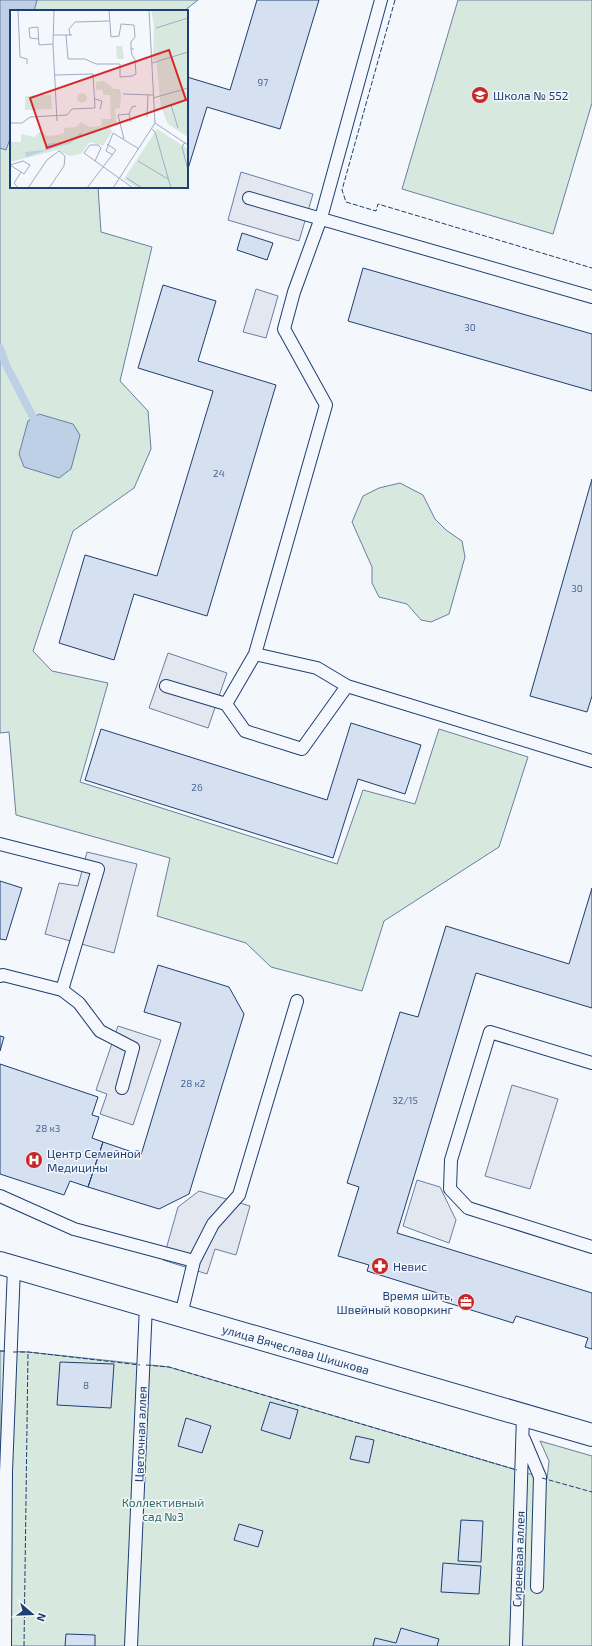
<svg xmlns="http://www.w3.org/2000/svg" width="592" height="1646" font-family="'Exo 2',sans-serif">
  <style>
    .green { fill: #d7e8df; stroke: #687fa3 }
    .parking { fill: #e3e8f0; stroke: #687fa3 }
    .water { fill: #bed0e5; stroke: #687fa3 }
    .lines { fill: none; stroke-linecap: round; stroke-linejoin: round }
    .stream { stroke: #bed0e5; stroke-width: 8 }
    .building { fill: #d5e0f0; stroke: #1d3f73 }
    .service-casing { stroke: #1d3f73; stroke-width: 14 }
    .minor-casing { stroke: #1d3f73; stroke-width: 24 }
    .service { stroke: #f4f7fb; stroke-width: 12 }
    .minor { stroke: #f4f7fb; stroke-width: 22 }
    .fence { stroke: #1d3f73; stroke-width: 1; stroke-dasharray: 5 2; stroke-linecap: butt }
    .labels { text-anchor: middle; dominant-baseline: central; stroke-width: 3; stroke-linejoin: round; paint-order: stroke }
    .number-label { font-size: 10px; fill: #4b6792 }
    .poi-label { font-size: 12px; fill: #1d3f73; stroke: #f4f7fb; text-anchor: start }
    .street-label { font-size: 12px; fill: #1d3f73; stroke: #f4f7fb }
    .park-label { font-size: 12px; fill: #2c6c60; stroke: #f4f7fb }
    .inset-river { fill: none; stroke: #bed0e5; stroke-width: 2 }
    .inset-road { fill: none; stroke: #9eadc5; stroke-width: 1 }
    .view { fill: #d62828; fill-opacity: 0.15; stroke: #d62828; stroke-width: 2 }
    .inset-edge { fill: none; stroke: #1d3f73; stroke-width: 2 }
  </style>
  <rect width="100%" height="100%" fill="#f4f7fb"/>
  <path class="green" d="M0 0H198L184 11H11V187H98L101 232 152 247 120 381 148 411 151 449 134 488 73 531 33 651 52 671 108 683 80 782 337 864 363 790 415 804 439 729 528 757 499 847 384 921 362 991 271 967 246 943 157 916 170 858 16 815 9 732 0 733Z
    M458 0H592V103L553 234 402 189Z
    M400 483 423 495 435 519 446 530 462 541 465 557 449 614 431 622 421 620 407 604 379 597 372 583V567L352 522 363 496 379 488Z
    M0 1351 28 1352 169 1367 547 1479 549 1461 540 1441 592 1456V1646H0Z"/>
  <path class="parking" d="M241 172 313 194 299 241 228 220Z
    M256 289 278 296 266 338 243 332Z
    M168 653 227 673 208 728 149 708Z
    M87 852 137 864 114 953 45 934 59 883 78 886Z
    M118 1026 161 1040 133 1125 100 1114 107 1094 96 1090Z
    M512 1085 558 1099 530 1189 485 1176Z
    M417 1180 440 1187 456 1220 449 1243 403 1226Z
    M199 1191 250 1206 236 1255 215 1249 207 1274 163 1260 178 1207Z"/>
  <path class="water" d="M0 0H37L34 11H11V136L6 150 0 148Z
    M39 414 73 424 80 435 71 469 59 478 24 467 19 454 28 421Z"/>
  <g class="lines">
    <path class="stream" d="M0 348 6 365 33 417"/>
  </g>
  <path class="building" d="M257 0H319L280 129 207 107 187 172V77L230 90Z
    M242 233 273 243 267 260 237 250Z
    M363 268 592 334V391L348 321Z
    M163 285 216 301 198 361 276 385 207 616 134 594 114 660 59 643 85 555 157 576 213 391 138 368Z
    M592 479V696L587 712 530 696Z
    M351 723 421 745 405 794 358 779 333 858 85 780 101 729 327 800Z
    M0 881 22 888 6 940 0 939Z
    M592 888V1008L476 973 397 1233 592 1293V1349L585 1347 588 1338 516 1316 513 1323 442 1301 444 1295 367 1271 369 1265 338 1256 359 1187 347 1183 400 1012 418 1017 446 926 569 964Z
    M158 965 229 987 244 1014 189 1194 159 1209 88 1187 103 1142 141 1155 181 1023 144 1012Z
    M0 1036 4 1037 0 1051Z
    M0 1064 98 1097 92 1115 99 1117 92 1138 103 1142 88 1187 70 1181 64 1195 0 1174Z
    M60 1362 114 1364 111 1408 57 1405Z
    M270 1402 298 1410 290 1439 261 1430Z
    M186 1418 211 1426 202 1453 178 1446Z
    M356 1436 374 1440 369 1463 350 1459Z
    M461 1520 483 1521 481 1562 458 1561Z
    M239 1524 263 1531 258 1547 234 1540Z
    M443 1563 481 1566 479 1594 441 1592Z
    M401 1628 439 1639 437 1646H373L375 1638 396 1643Z
    M66 1634 95 1635V1646H65Z"/>
  <g class="lines">
    <g class="service-casing">
      <path id="service" d="M381 0 321 218 294 292 284 329 326 405 255 654 317 668 347 686 592 761
        M249 198 592 297
        M166 686 226 704 255 654
        M226 704 245 731 302 749 347 686
        M0 844 98 869 62 990
        M0 976 3 975 62 990 79 1003 100 1031 133 1048 122 1088
        M592 1063 490 1032 451 1160 450 1189 468 1208 592 1247
        M0 1196 74 1229 194 1261
        M181 1315 194 1261 213 1224 239 1195 297 1001
        M524 1439 540 1477 537 1587
        M5 1646 6 1472 14 1267
        M131 1646 146 1305
        M516 1646 523 1415"/>
    </g>
    <g class="minor-casing">
      <path id="minor" d="M0 1263 592 1435"/>
    </g>
    <use href="#service" class="service"/>
    <use href="#minor" class="minor"/>
    <path class="fence" d="M395 0 342 190 346 202 376 211 378 204 592 268
      M0 1351H7
      M13 1352H28L140 1365
      M146 1365 169 1367 517 1470
      M542 1478 592 1492
      M24 1646 28 1352"/>
  </g>
  <defs>
    <g id="school-disc" transform="scale(0.9)"><circle r="9.5" fill="#c62828" stroke="#f4f7fb"/><path d="M0-5L7-2L0 1L-7-2ZM-4 1L0 2.5L4 1V4Q0 6-4 4Z" fill="#fff"/></g>
    <g id="hospital-disc" transform="scale(0.9)"><circle r="9.5" fill="#c62828" stroke="#f4f7fb"/><path d="M-5-5h3v3.5h4V-5h3V5h-3V1.5h-4V5h-3Z" fill="#fff"/></g>
    <g id="pharmacy-disc" transform="scale(0.9)"><circle r="9.5" fill="#c62828" stroke="#f4f7fb"/><path d="M-2-6h4v4h4v4h-4v4h-4v-4h-4v-4h4Z" fill="#fff"/></g>
    <g id="office-disc" transform="scale(0.9)"><circle r="9.5" fill="#c62828" stroke="#f4f7fb"/><path d="M-6-3h4V-5.5h4V-3h4V5H-6ZM-1-4.5V-3h2v-1.5ZM-6 0V1H6V0Z" fill="#fff"/></g>
  </defs>
  <g fill-rule="evenodd">
    <use href="#school-disc" x="480" y="95"/>
    <use href="#hospital-disc" x="34" y="1160"/>
    <use href="#pharmacy-disc" x="380" y="1266"/>
    <use href="#office-disc" x="466" y="1302"/>
  </g>
  <g class="labels">
    <g class="number-label">
      <text x="263" y="82">97</text>
      <text x="470" y="327">30</text>
      <text x="219" y="473">24</text>
      <text x="577" y="588">30</text>
      <text x="197" y="787">26</text>
      <text x="193" y="1083">28 к2</text>
      <text x="405" y="1100">32/15</text>
      <text x="48" y="1128">28 к3</text>
      <text x="86" y="1385">8</text>
    </g>
    <g class="poi-label">
      <text x="493" y="95">Школа № 552</text>
      <text x="47" y="1153">Центр Семейной<tspan x="47" dy="14">Медицины</tspan></text>
      <text x="393" y="1266">Невис</text>
      <text x="453" y="1295" text-anchor="end">Время шить,<tspan x="453" dy="14">Швейный коворкинг</tspan></text>
    </g>
    <g class="street-label">
      <text transform="translate(296 1349) rotate(16)">улица Вячеслава Шишкова</text>
      <text transform="translate(140 1434) rotate(-88)">Цветочная аллея</text>
      <text transform="translate(518 1559) rotate(-88)">Сиреневая аллея</text>
    </g>
    <g class="park-label">
      <text x="163" y="1502">Коллективный<tspan x="163" dy="14">сад №3</tspan></text>
    </g>
  </g>
  <g transform="translate(10 10)">
    <rect width="178" height="178" fill="#f4f7fb"/>
    <path d="M141 0H178V127L158 114 151 97 146 49 143 51 144 16ZM106 36H112L114 49H107ZM94 71 104 79H110L111 87 110 98 105 99 106 113 99 116 102 122 93 136 80 132 71 144 59 146 47 140 0 152V132H11V124L24 127 31 121 37 126 48 125 54 123V118L66 117 71 112 80 117 91 116 92 109H101L100 85H93V80H86V72ZM67 88a5 5 0 1 1 10 0a5 5 0 1 1-10 0ZM41 85 42 99 15 100V86ZM147 119 178 139V178H127L114 169Z" fill="#d7e8df"/>
    <path d="M41 133H50V136L16 147 15 142 35 140V135Z" fill="#bed0e5"/>
    <path class="inset-river" d="M50 135 59 133 72 123"/>
    <path class="inset-road" d="M8 0 10 47 17 49V54M44 0 43 34 47 111M99 0 101 27 109 26 111 14 124 15 125 27 121 32V39M146 18 178 8M43 25H62M56 25 58 49H75L86 54H110V67L122 66 126 64 125 50 122 45 121 39H124M60 25 59 19 65 12 99 11M29 29 20 28 19 18 28 17V19L29 35 43 34M142 53 178 42M113 84 143 85M143 88 178 78M85 89 92 91 90 99M161 95 168 118M144 100 178 89M137 107 138 85M121 112 119 104 122 97 126 96M0 113H12L20 107 57 105 62 99 85 98 83 64 45 65M145 113 178 135M142 119 145 122 161 178M114 129 108 105 119 104M175 132 172 137 178 160M103 145 96 141 103 123 129 139M85 151 91 138 88 135H80L74 143 123 178M128 151 158 169M0 155 13 151 20 155 14 164 11 162 4 173 8 178M0 155 11 162M117 168 132 178M18 178 37 150 49 141 55 146 54 156 39 178M77 178 106 140 97 134M103 178 145 113 139 0"/>
    <path class="view" d="M159 40 176 90 37 138 20 88Z"/>
    <rect width="178" height="178" class="inset-edge"/>
  </g>
  <g transform="translate(32 1614) rotate(109)" stroke="#f4f7fb" stroke-width="3" paint-order="stroke">
  <path d="M0-3L7 15L0 10L-7 15Z" fill="#1d3f73"/>
  <text y="-6" font-size="11" font-weight="bold" text-anchor="middle" fill="#1d3f73">N</text>
  </g>
</svg>
